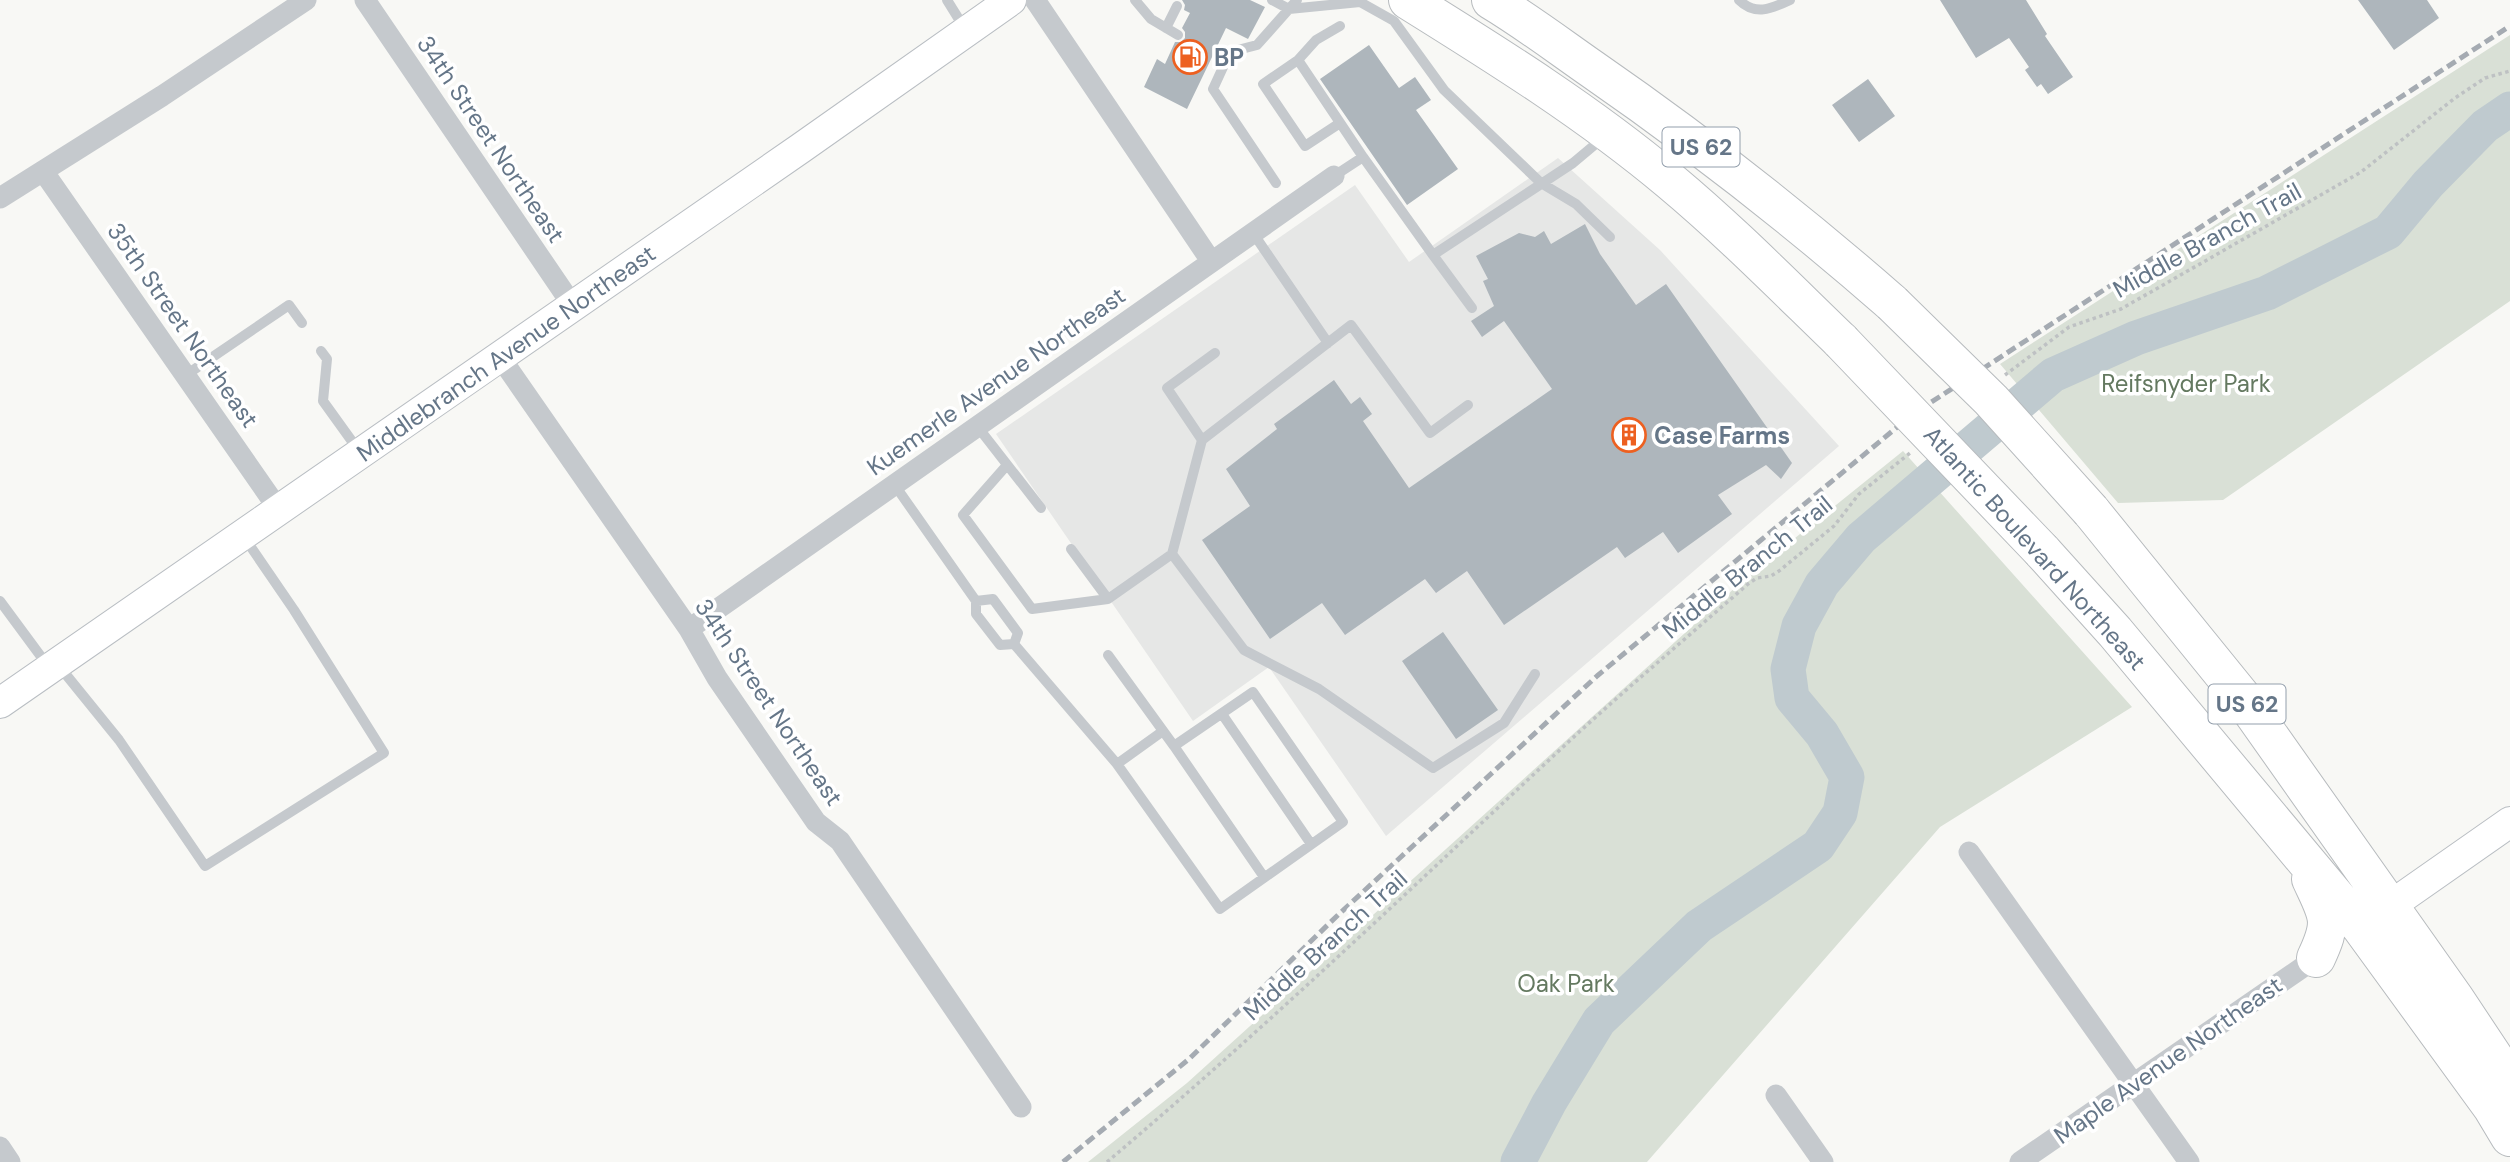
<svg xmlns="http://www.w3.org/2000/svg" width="2510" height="1162" font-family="'DM Sans',sans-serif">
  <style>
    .built { fill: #e6e7e6 }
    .green { fill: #d9e0d6 }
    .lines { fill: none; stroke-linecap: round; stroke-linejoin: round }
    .river { stroke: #bfcacf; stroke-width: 35 }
    .building { fill: #aeb6bc }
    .secondary-casing { stroke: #b9bec3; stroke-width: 32 }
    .highway-casing { stroke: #b7bbbe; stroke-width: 40 }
    .path { stroke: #bec1c3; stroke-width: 3.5; stroke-dasharray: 3.5 3.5; stroke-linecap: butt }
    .lane { stroke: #c5c9cd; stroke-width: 10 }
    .street { stroke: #c5c9cd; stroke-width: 21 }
    .secondary { stroke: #fff; stroke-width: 30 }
    .highway { stroke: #fff; stroke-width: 38 }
    .rail { stroke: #a5abb2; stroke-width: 5; stroke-dasharray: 10 5; stroke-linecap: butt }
    .highway-bridge-casing { stroke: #b7bbbe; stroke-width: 40; stroke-linecap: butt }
    .highway-bridge { stroke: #fff; stroke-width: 38 }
    .labels { text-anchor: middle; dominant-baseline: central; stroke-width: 7; stroke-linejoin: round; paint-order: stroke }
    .shield { fill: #fff; stroke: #939fac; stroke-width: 2 }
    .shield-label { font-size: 23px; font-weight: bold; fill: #657688 }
    .poi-label { font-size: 24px; font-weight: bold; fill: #657688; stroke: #fff; text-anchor: start }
    .street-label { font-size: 24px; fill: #657688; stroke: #fff }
    .park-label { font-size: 24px; fill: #647960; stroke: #fff }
  </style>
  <rect width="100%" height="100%" fill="#f8f8f5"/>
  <path class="built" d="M1558 158 1660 250 1839 446 1386 836 1269 667 1193 721 996 434 1355 185 1409 262Z"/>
  <path class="green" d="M2510 35V301L2223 500 2118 503 2000 364Z
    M1903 451 2132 707 1940 827 1647 1162H1088L1187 1083 1748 576Z"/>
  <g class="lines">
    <path class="river" d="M1518 1162 1549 1103 1599 1021 1699 926 1818 846 1840 813 1847 777 1822 734 1792 698 1788 669 1799 626 1822 584 1861 538 2053 375 2136 338 2267 293 2388 232 2428 184 2485 126 2510 109"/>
  </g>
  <path class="building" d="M1182 0H1250L1265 7 1248 39 1226 28 1187 109 1144 87 1157 59 1165 64 1175 42H1181L1185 38V32L1182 28 1190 13 1184 10 1185 5Z
    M1940 0H2026L2047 34 2045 36 2073 77 2048 94 2041 84 2037 87 2025 70 2029 67 2009 38 1976 58Z
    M2358 0H2427L2439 18 2394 50Z
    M1369 45 1399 88 1415 77 1431 100 1416 110 1458 169 1407 205 1320 79Z
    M1868 79 1895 116 1859 142 1832 105Z
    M1585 224 1600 254 1636 305 1666 284 1792 463 1781 479 1766 465 1718 495 1732 514 1678 553 1663 532 1625 558 1617 547 1504 625 1467 571 1436 593 1425 579 1345 635 1322 603 1270 639 1202 540 1250 506 1226 469 1277 429 1274 424 1334 380 1351 404 1360 397 1372 414 1363 421 1409 488 1552 389 1504 321 1482 337 1471 321 1494 306 1483 281 1488 279 1476 256 1519 233 1535 237 1544 231 1551 244Z
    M1443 632 1498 710 1456 739 1402 661Z"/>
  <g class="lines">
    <g class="secondary-casing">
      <path id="secondary" d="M0 703 801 148 1011 0
        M2390 906 2510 822"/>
    </g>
    <g class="highway-casing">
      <path id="highway" d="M1408 0C1498 56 1589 113 1670 181 1730 231 1785 287 1841 341
        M1491 0C1526 21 1559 46 1592 69 1699 143 1795 218 1892 303
        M2091 511 2241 696 2455 999 2510 1082
        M2042 551 2115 632 2361 927 2492 1107 2510 1137
        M2311 879C2328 916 2334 920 2316 958"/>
    </g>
    <path class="path" d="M2005 375 2069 327 2121 309 2361 172 2455 98 2485 78 2510 71
      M1107 1162C1269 1025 1422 878 1577 734 1633 683 1691 634 1748 584L1757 578 1771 576 1779 571 1834 526 1859 494 1910 453"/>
    <path class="lane" d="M947 0 965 29
      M1135 0 1151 19 1178 35
      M1272 0 1289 9 1360 2 1394 21 1444 90 1541 183 1576 204 1610 237
      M1739 0C1755 16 1771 9 1790 0
      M1166 28 1177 6
      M1298 60 1316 40 1340 26
      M1340 123 1305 146 1263 84 1298 60 1363 157
      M1334 176 1363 157 1433 255 1573 163 1604 137
      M1276 183 1213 89 1230 52 1257 45 1297 0
      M1253 233 1328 343
      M1433 255 1472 308
      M321 351 327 359 323 401 359 451
      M186 375 289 305 302 323
      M977 426 1041 508
      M1202 440 1167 388 1215 353
      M1007 465 963 515 1032 609 1108 599
      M894 484 976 601V614L1000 645 1014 644
      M1071 549 1108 599 1172 554 1202 440 1351 325 1430 433 1468 405
      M1172 554 1244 650 1319 689 1433 768 1504 723 1535 674
      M0 601 48 666
      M976 601 993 599 1018 633 1014 644
      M1014 644 1117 764 1220 909 1343 822 1253 692 1174 746
      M1108 655 1174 746 1264 877
      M59 666 119 740 205 866 384 753 294 610 244 537
      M1222 714 1311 844
      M1117 764 1163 731"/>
    <path class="street" d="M365 0 573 306
      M1035 0 1211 261
      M43 171 279 510
      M0 198 162 96 306 0
      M500 357 689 629 717 678 816 822 840 841 1021 1107
      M689 629 1334 176
      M1969 852 2189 1162
      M1776 1095 1823 1162
      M0 1147 10 1162
      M2020 1162 2316 958"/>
    <use href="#secondary" class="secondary"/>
    <use href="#highway" class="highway"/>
    <path class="rail" d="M1063 1162 1189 1059 1338 915 1597 676 1913 414 2510 26"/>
    <g class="highway-bridge-casing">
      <path id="highway-bridge" d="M1892 303 1991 400 2091 511
        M1841 341 2042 551"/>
    </g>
    <use href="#highway-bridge" class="highway-bridge"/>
  </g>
  <defs>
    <g id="fuel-ring" transform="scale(1.75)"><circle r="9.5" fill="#fff" stroke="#ed6020" stroke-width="1.5"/><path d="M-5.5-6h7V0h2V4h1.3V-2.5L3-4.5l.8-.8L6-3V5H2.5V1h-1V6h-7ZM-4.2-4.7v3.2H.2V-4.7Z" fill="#ed6020"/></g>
    <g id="building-ring" transform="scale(1.75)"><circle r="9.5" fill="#fff" stroke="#ed6020" stroke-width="1.5"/><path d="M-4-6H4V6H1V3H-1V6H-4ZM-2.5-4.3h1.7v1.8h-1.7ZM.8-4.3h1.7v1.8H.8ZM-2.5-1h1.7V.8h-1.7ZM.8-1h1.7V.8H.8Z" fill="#ed6020"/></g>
  </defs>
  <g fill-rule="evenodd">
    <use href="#fuel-ring" x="1190" y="57"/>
    <use href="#building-ring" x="1629" y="435"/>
  </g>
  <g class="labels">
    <g class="shield">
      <rect x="1662.5" y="127.5" width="77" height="39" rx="5"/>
      <rect x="2208.5" y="684.5" width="77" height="39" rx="5"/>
    </g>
    <g class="shield-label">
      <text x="1701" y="147">US 62</text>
      <text x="2247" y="704">US 62</text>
    </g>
    <g class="poi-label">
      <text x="1214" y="57">BP</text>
      <text x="1654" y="435">Case Farms</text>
    </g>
    <g class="street-label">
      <text transform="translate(491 139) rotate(56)">34th Street Northeast</text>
      <text transform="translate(2207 240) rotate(-29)">Middle Branch Trail</text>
      <text transform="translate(183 325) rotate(55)">35th Street Northeast</text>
      <text transform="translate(506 353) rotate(-35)">Middlebranch Avenue Northeast</text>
      <text transform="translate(996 381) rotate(-35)">Kuemerle Avenue Northeast</text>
      <text transform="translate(2035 548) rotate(48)">Atlantic Boulevard Northeast</text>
      <text transform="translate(1747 567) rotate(-39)">Middle Branch Trail</text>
      <text transform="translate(769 702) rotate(56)">34th Street Northeast</text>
      <text transform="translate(1325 945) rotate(-42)">Middle Branch Trail</text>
      <text transform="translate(2168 1060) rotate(-35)">Maple Avenue Northeast</text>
    </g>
    <g class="park-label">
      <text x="2186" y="383">Reifsnyder Park</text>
      <text x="1566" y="983">Oak Park</text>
    </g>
  </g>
</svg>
